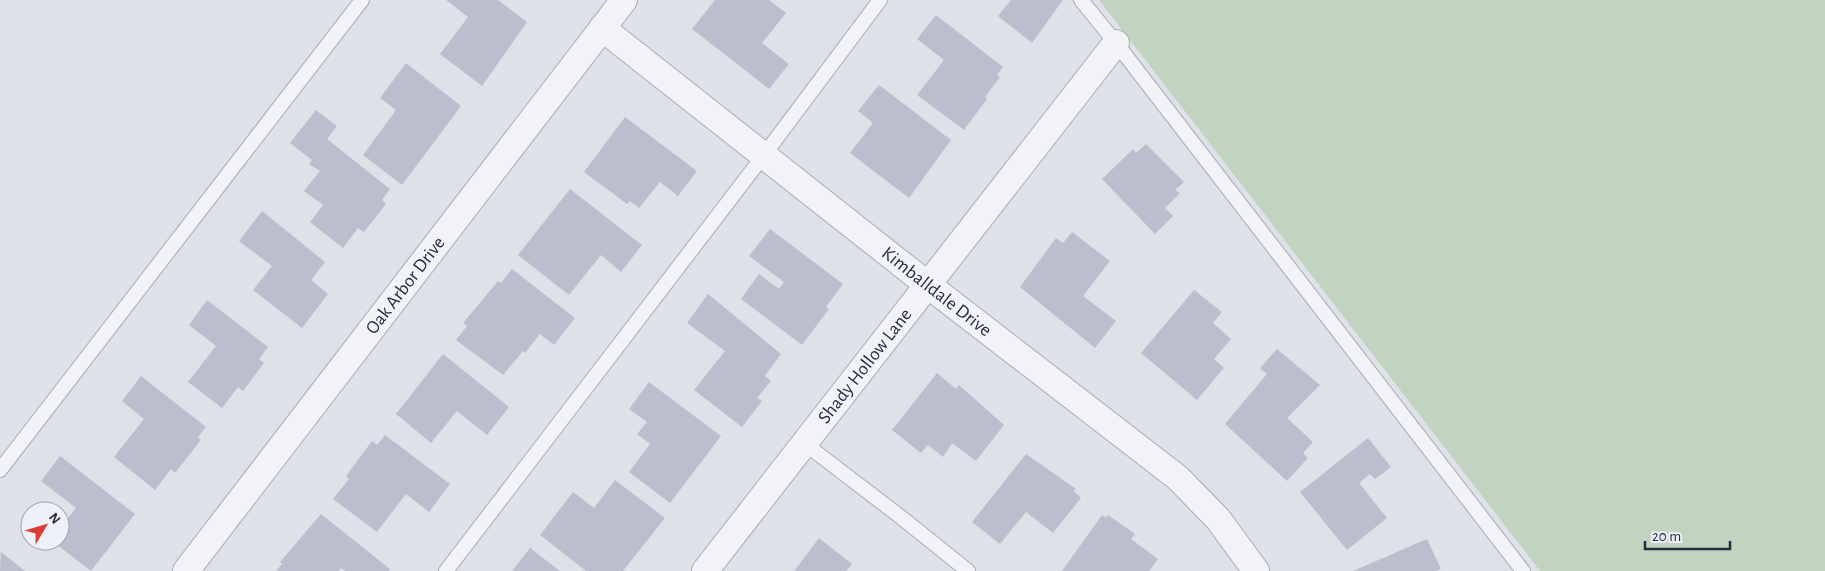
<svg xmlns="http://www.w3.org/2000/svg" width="1825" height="571" font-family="'Alegreya Sans',sans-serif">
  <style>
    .green { fill: #c0d4bf }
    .building { fill: #bbbfcd }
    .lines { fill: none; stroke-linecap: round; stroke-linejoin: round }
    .service-casing { stroke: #a8aab7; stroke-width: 16 }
    .minor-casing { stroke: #a8aab7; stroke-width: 28 }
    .service { stroke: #f2f3f7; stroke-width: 14 }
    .minor { stroke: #f2f3f7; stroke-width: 26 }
    .labels { text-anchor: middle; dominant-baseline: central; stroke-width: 4; stroke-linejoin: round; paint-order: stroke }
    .street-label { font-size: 19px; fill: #262b42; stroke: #eef0f7 }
  </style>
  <rect width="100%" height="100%" fill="#dfe1e9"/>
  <path class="green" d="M1099 0H1825V571H1540Z"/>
  <path class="building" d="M446 0H498L527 22 482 86 440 54 468 17Z
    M715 0H769L786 13 762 43 789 64 769 89 692 29Z
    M1011 0H1063L1032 43 998 16Z
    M936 15 1003 67 997 75 1000 77 985 97 987 99 964 130 917 95 944 60 917 39Z
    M406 63 461 106 402 185 363 155 396 110 380 98Z
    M879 85 951 140 909 198 850 153 873 123 858 111Z
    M316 110 337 126 327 139 390 189 382 200 386 204 364 232 358 228 343 248 310 222 323 205 304 191 320 171 309 164 312 160 290 143Z
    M625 117 697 171 678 196 660 182 639 208 630 201 627 204 584 172Z
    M1146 144 1184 182 1175 190 1180 193 1165 208 1173 216 1155 234 1102 179 1133 149 1136 153Z
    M570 189 642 245 621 272 601 255 569 295 518 255Z
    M262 211 325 262 311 280 328 294 302 328 253 290 272 266 239 241Z
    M770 229 843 284 826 307 829 309 802 345 741 299 759 274 779 289 784 282 749 256Z
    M1072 232 1110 261 1083 296 1116 321 1095 348 1020 287 1056 238 1063 243Z
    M512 269 575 318 554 345 540 334 525 353 523 351 503 375 456 340 467 326 463 323 498 281 501 283Z
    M1194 290 1222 312 1213 323 1231 339 1214 359 1224 368 1197 400 1141 353Z
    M708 294 781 354 765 376 771 381 757 398 762 401 742 427 694 390 725 351 687 323Z
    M207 300 268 347 259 359 264 363 243 391 238 387 222 408 188 382 216 346 189 325Z
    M1277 349 1320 385 1287 418 1313 442 1303 453 1308 458 1287 481 1225 424 1267 374 1260 368Z
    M443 354 509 407 487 435 457 411 431 443 396 414Z
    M937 373 956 389 959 385 1004 425 976 461 952 443 943 457 928 445 921 453 892 430Z
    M141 376 206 427 198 437 201 440 175 473 171 469 155 490 114 457 144 419 122 401Z
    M649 382 721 436 670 503 629 472 650 444 637 434 647 422 629 409Z
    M385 435 450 484 429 512 406 494 377 532 333 499 349 479 346 476 372 441 377 445Z
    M1368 438 1391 467 1375 479 1370 474 1359 483 1387 518 1347 550 1300 492Z
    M1026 454 1076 489 1074 491 1081 498 1053 533 1026 512 1000 544 972 522Z
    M60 456 135 514 91 571 52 541H60V528L76 508 41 481Z
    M615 480 665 518 623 571H586L540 535 573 492 594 508Z
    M321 514 390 569 389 571H345L341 568 339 571H276L282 564 280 562Z
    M1102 515 1106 518 1108 515 1135 534 1131 539 1158 559 1149 571H1062Z
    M819 538 852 564 846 571H794Z
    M1427 539 1441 569 1437 571H1353Z
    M530 548 560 571H512Z
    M1 552 25 571H0Z"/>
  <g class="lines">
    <g class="service-casing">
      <path id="service" d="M1081 0 1116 43 1523 571
        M804 443 902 518 968 571
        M0 470 362 0
        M446 571 764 155 880 0"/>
    </g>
    <g class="minor-casing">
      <g id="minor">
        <path id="s1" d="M602 28 928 285 1178 478 1218 519 1256 571"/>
        <path id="s2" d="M186 571 624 0"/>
        <path id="s3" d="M705 571 1116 43"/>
      </g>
    </g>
    <use href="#service" class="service"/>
    <use href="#minor" class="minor"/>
  </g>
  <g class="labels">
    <g class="street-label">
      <text stroke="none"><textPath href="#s2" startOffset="360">Oak Arbor Drive</textPath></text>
      <text stroke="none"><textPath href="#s1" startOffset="426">Kimballdale Drive</textPath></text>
      <text stroke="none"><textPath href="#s3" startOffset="260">Shady Hollow Lane</textPath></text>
    </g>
  </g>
  <g transform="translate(45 526) rotate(52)"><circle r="24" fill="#eef0f7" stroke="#9ea1af"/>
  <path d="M0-4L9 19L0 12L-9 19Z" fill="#da3d38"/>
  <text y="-8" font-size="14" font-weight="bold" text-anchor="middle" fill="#262b42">N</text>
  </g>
  <path d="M1645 541v8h85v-8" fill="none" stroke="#262b42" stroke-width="2.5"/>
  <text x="1652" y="541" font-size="15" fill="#262b42" stroke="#eef0f7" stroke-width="4" paint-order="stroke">20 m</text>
</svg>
